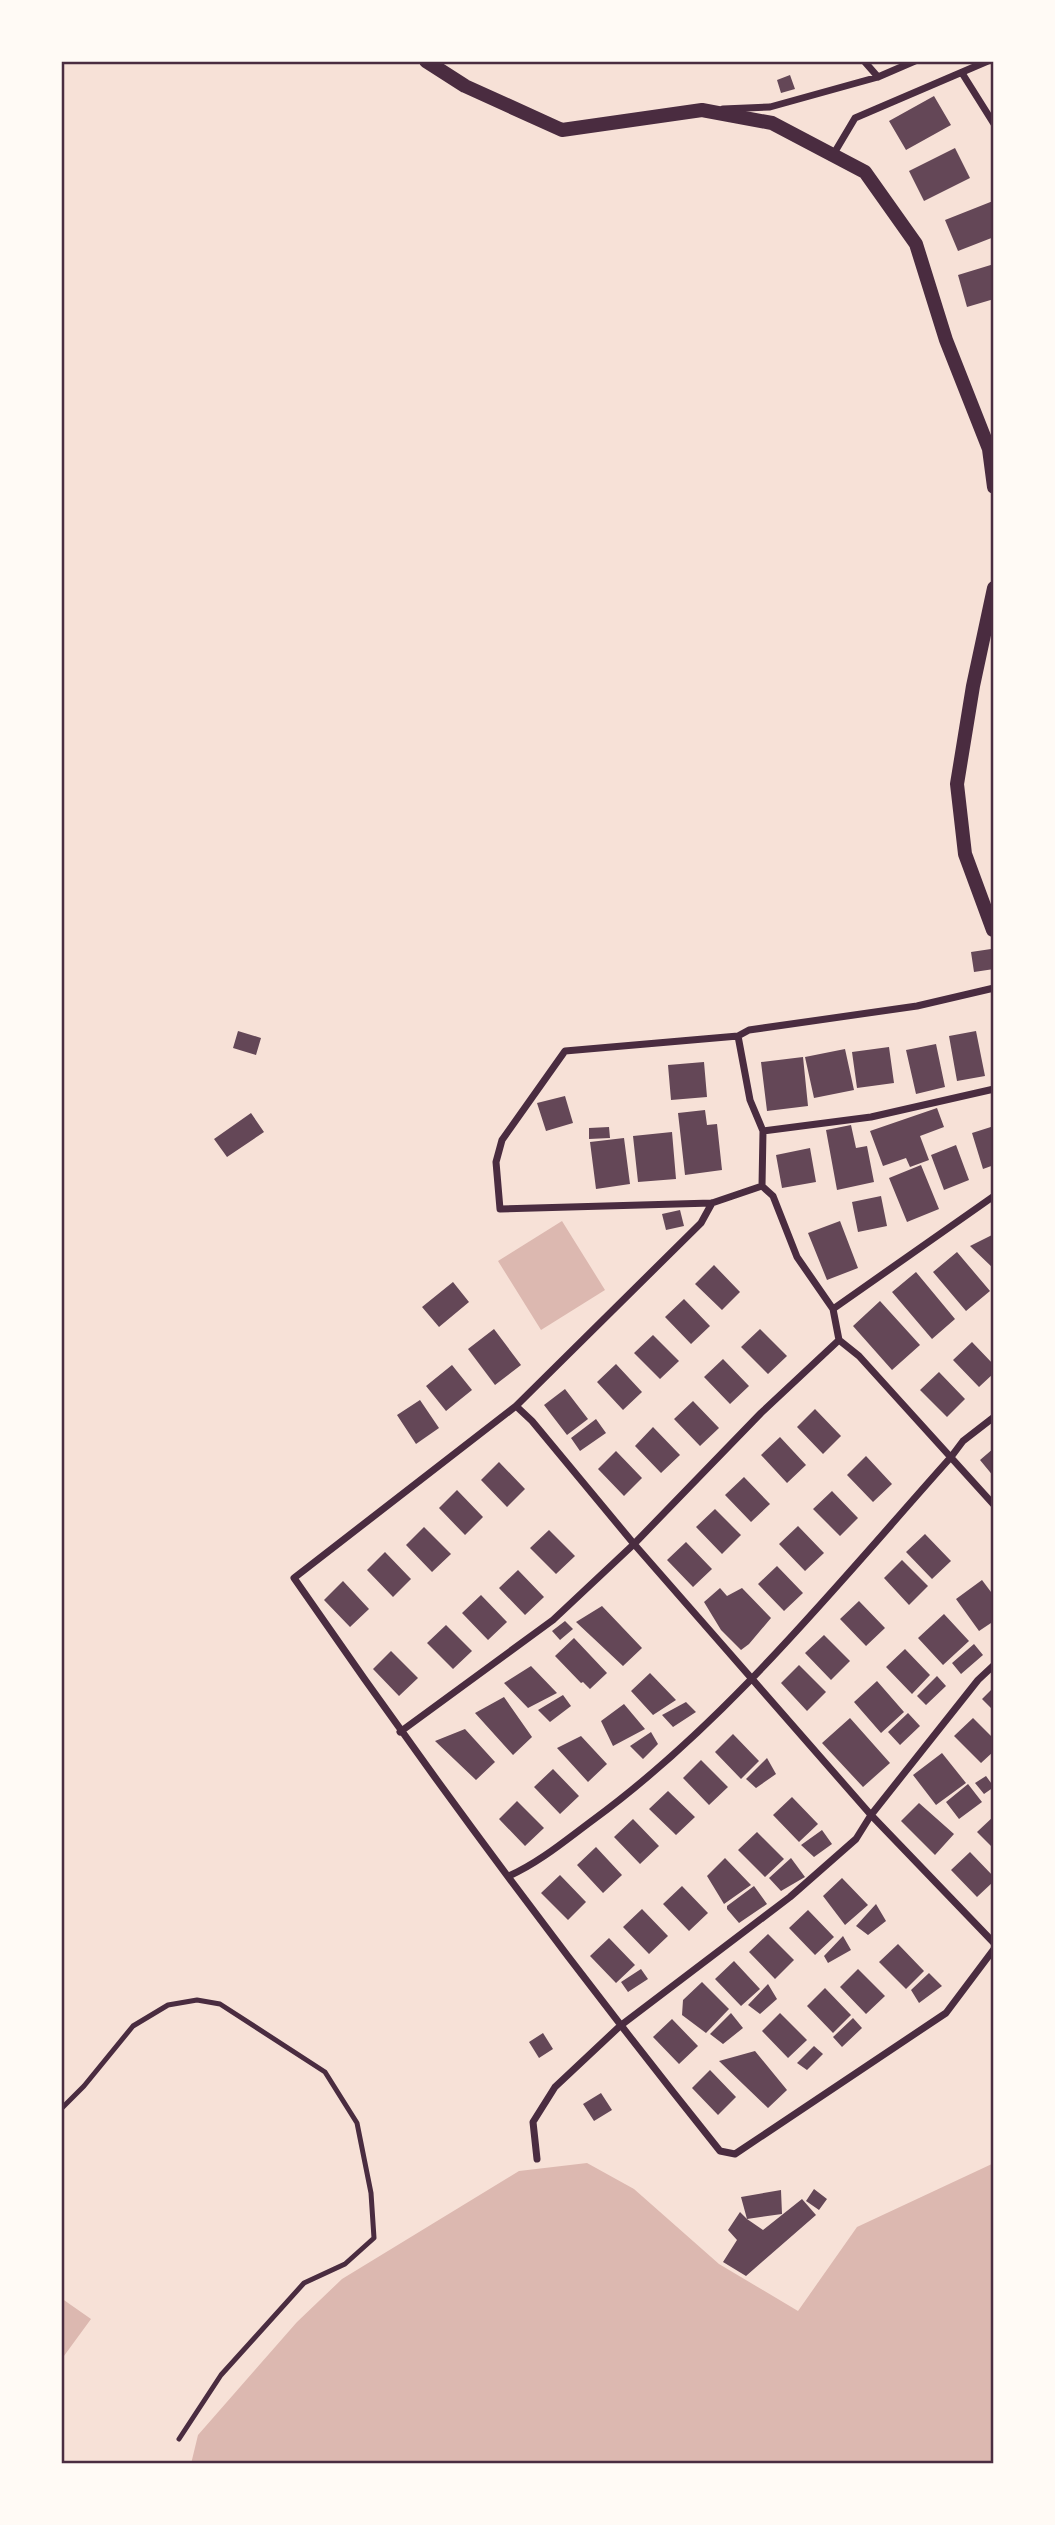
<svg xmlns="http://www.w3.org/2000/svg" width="1055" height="2525" font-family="Raleway,sans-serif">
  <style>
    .water { fill: #dcb8b0 }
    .building { fill: #644757 }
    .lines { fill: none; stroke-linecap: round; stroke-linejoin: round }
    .service { stroke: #4a2c40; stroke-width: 5 }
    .minor { stroke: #4a2c40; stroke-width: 7 }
    .secondary { stroke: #4a2c40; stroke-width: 14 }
    .neatline { fill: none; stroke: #4a2c40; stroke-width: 2.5 }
  </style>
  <rect width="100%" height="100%" fill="#f7e1d7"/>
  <path class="water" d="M562 1221 605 1290 541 1330 498 1261Z
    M587 2163 634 2189 719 2264 798 2311 857 2227 994 2163V2464H191L198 2435 297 2322 342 2279 519 2171Z
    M61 2298 91 2319 61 2360Z"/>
  <path class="building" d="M790 75 795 89 781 93 777 80Z
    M934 96 951 125 906 150 889 121Z
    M955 148 970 178 924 201 909 171Z
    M993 201 994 237 958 251 945 220Z
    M994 264V299L967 307 958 275Z
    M991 949 994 969 974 972 971 952Z
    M238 1031 261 1038 256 1055 233 1048Z
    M976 1031 985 1076 957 1081 949 1036Z
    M936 1044 945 1087 916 1094 906 1050Z
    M889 1047 894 1083 857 1088 852 1052Z
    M845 1049 854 1090 814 1098 805 1057Z
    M803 1057 808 1106 767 1111 761 1062Z
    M704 1062 707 1097 671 1100 668 1065Z
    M565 1096 573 1123 546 1131 537 1103Z
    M937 1108 944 1127 920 1136 929 1160 910 1167 906 1158 883 1166 870 1131Z
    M705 1110 707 1125 717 1124 722 1170 685 1175 678 1113Z
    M251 1113 264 1132 227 1157 214 1139Z
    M851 1125 856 1148 867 1146 874 1182 837 1190 826 1130Z
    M994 1126V1165L983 1169 972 1133Z
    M609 1127 610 1138 589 1139V1128Z
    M672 1132 676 1179 638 1182 633 1136Z
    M624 1138 630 1184 596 1189 590 1142Z
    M956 1145 969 1180 944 1190 931 1155Z
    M810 1148 816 1182 782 1188 776 1155Z
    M921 1165 939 1209 907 1222 889 1178Z
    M881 1196 887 1226 858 1232 852 1202Z
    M680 1210 684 1226 666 1230 662 1214Z
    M840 1221 858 1268 827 1280 808 1233Z
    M994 1234V1269L970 1246Z
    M957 1252 990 1291 966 1311 933 1272Z
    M714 1265 740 1292 722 1310 695 1284Z
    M916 1272 955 1319 932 1339 892 1292Z
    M453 1282 469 1302 439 1327 422 1307Z
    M684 1299 710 1326 691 1344 665 1317Z
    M880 1301 920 1345 892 1370 853 1326Z
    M494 1329 521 1365 495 1385 468 1349Z
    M760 1329 787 1356 768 1374 741 1347Z
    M653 1335 679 1361 660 1379 634 1353Z
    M972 1342 994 1365V1373L979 1387 953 1360Z
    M723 1359 749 1386 730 1404 704 1377Z
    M616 1364 642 1392 623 1410 597 1382Z
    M452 1365 472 1390 446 1411 426 1386Z
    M939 1372 965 1399 947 1417 920 1390Z
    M565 1389 588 1419 567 1435 544 1405Z
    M420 1400 439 1428 416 1444 397 1415Z
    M693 1401 719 1428 700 1446 674 1419Z
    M815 1409 841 1436 823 1454 797 1427Z
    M596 1419 606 1433 580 1451 571 1438Z
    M653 1427 680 1455 661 1473 635 1446Z
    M780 1437 806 1465 787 1483 761 1455Z
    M994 1448V1477L980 1460Z
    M616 1451 642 1478 624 1496 598 1469Z
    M866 1456 892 1484 873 1502 847 1475Z
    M499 1462 525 1489 507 1507 481 1480Z
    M744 1477 770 1504 751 1522 725 1495Z
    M457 1490 483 1517 465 1535 439 1508Z
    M832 1491 858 1518 840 1536 813 1509Z
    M715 1509 741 1535 722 1554 696 1527Z
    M798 1526 824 1553 805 1571 779 1544Z
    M424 1527 451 1554 432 1572 406 1545Z
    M549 1530 575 1556 556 1574 530 1548Z
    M925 1534 951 1561 932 1579 906 1552Z
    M686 1542 712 1569 693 1587 667 1560Z
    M385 1552 411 1579 393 1597 367 1570Z
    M902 1560 928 1586 909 1605 884 1578Z
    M777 1566 803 1593 784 1611 758 1584Z
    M518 1570 544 1597 525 1615 499 1588Z
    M982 1580 994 1596V1621L979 1631 956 1599Z
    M343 1581 369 1609 350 1627 324 1600Z
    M720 1588 727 1596 742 1588 771 1618 749 1644 741 1650 721 1630 704 1602Z
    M481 1595 507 1622 488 1640 462 1613Z
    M859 1601 885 1628 866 1646 840 1619Z
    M602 1606 642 1648 623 1666 576 1622Z
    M944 1614 969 1641 943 1665 918 1638Z
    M565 1621 573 1629 560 1640 552 1631Z
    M446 1625 472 1651 453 1669 427 1643Z
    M824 1635 850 1661 831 1680 805 1653Z
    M574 1638 607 1673 590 1689 583 1682 581 1683 555 1656Z
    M974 1644 983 1655 961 1674 952 1663Z
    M905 1649 930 1675 912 1694 886 1667Z
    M391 1651 418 1678 399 1696 373 1669Z
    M799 1665 826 1692 807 1711 781 1683Z
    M531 1666 557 1693 528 1708 504 1683Z
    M650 1673 676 1700 653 1715 631 1691Z
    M937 1676 946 1686 926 1705 917 1696Z
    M877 1681 904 1712 881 1733 854 1702Z
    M994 1687V1711L982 1699Z
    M563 1695 571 1706 550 1722 538 1710Z
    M504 1697 532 1737 513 1755 475 1713Z
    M686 1702 696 1712 673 1727 662 1715Z
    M624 1704 645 1729 613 1746 601 1721Z
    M908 1713 920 1726 900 1745 888 1732Z
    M850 1718 890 1763 863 1787 822 1743Z
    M973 1718 994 1739V1751L981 1763 954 1736Z
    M465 1729 495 1762 476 1780 435 1741Z
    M651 1732 658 1744 643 1759 630 1746Z
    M733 1734 759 1761 741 1779 715 1752Z
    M581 1736 607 1764 588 1782 557 1748Z
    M942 1753 966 1783 936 1805 913 1775Z
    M767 1758 776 1774 756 1788 746 1779Z
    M701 1760 728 1787 709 1805 683 1778Z
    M553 1769 579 1796 560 1814 534 1787Z
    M986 1776 994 1787 984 1794 975 1783Z
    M968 1784 982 1802 959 1819 946 1802Z
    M668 1791 695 1817 676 1835 649 1809Z
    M792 1797 818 1824 799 1842 773 1815Z
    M517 1801 544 1828 525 1846 499 1819Z
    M919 1803 954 1834 935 1855 901 1821Z
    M994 1816V1849L977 1832Z
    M633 1819 659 1846 640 1864 614 1837Z
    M822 1830 832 1844 814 1857 801 1845Z
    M757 1832 784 1859 765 1877 738 1850Z
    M596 1847 622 1875 603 1893 577 1865Z
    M970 1852 994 1877V1881L977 1897 951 1870Z
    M725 1858 751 1885 724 1904 707 1876Z
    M791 1858 805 1877 781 1891 769 1878Z
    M560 1875 586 1902 568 1920 541 1893Z
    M842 1878 868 1905 845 1925 823 1896Z
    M682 1886 708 1913 689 1931 663 1904Z
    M754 1886 767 1904 739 1923 727 1909V1906Z
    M876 1904 886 1921 868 1935 856 1926Z
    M642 1909 668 1936 649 1954 623 1927Z
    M808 1910 834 1937 815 1955 789 1928Z
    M768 1934 794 1960 775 1979 749 1952Z
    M843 1936 851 1950 828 1963 824 1956Z
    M609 1938 635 1965 616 1983 590 1956Z
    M898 1944 924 1971 906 1989 879 1962Z
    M734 1961 760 1989 741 2006 715 1979Z
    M641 1969 648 1979 628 1992 621 1982Z
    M858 1969 885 1996 866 2014 840 1987Z
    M929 1973 942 1986 919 2003 911 1990Z
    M702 1982 729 2009 706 2033 682 2015 683 2000Z
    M768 1984 777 1999 760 2014 748 2005Z
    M825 1988 851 2015 833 2033 807 2006Z
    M731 2013 743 2028 723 2044 710 2034Z
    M780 2013 807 2040 788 2058 762 2031Z
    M853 2018 862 2028 842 2047 833 2037Z
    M672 2019 698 2046 679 2064 653 2037Z
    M543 2033 553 2049 539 2058 529 2042Z
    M814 2046 823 2054 807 2070 797 2063Z
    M755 2051 787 2090 768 2108 719 2061Z
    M710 2070 736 2097 718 2115 692 2088Z
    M601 2093 612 2110 594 2121 583 2104Z
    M814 2189 827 2199 819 2210 806 2201Z
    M781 2190 782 2214 747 2219 763 2230 802 2199 816 2215 746 2276 723 2262 737 2240 728 2230 740 2212 747 2219 741 2197Z"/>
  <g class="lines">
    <path class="service" d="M61 2109 84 2086 133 2026 168 2005 197 2000 220 2004 325 2072 357 2123 371 2193 374 2238 345 2264 304 2283 221 2375 179 2439"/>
    <path class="minor" d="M864 61 878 77
      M962 73 994 124
      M723 109 770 107 878 77 915 61
      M833 155 855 118 988 61
      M738 1036 750 1100 763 1131 762 1186 773 1196 797 1257 833 1309 839 1340 859 1356 994 1505
      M763 1131 871 1117 994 1089
      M762 1186 712 1203 500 1209 496 1162 502 1140 565 1051 738 1036 749 1030 917 1006 994 988
      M712 1203 701 1223 516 1406 294 1578C429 1774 571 1965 720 2151L735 2154 946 2013 994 1949
      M833 1309 994 1196
      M516 1406 532 1421 634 1544 871 1815 994 1943
      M400 1732 553 1620 634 1544 761 1413 839 1340
      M509 1876C540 1862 566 1840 593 1820 727 1722 840 1581 951 1457L963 1441 994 1417
      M537 2159 533 2122 555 2087 620 2026 790 1897 856 1839 871 1815 978 1680 994 1665"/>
    <path class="secondary" d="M426 61 465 86 562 130 702 110 772 123 865 172 916 244 946 340 989 449 994 487
      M993 930 965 854 957 784 973 686 994 588"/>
  </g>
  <rect width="1055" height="2525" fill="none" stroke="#fffaf5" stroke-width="126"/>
  <rect x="63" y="63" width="929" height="2399" class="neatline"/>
</svg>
